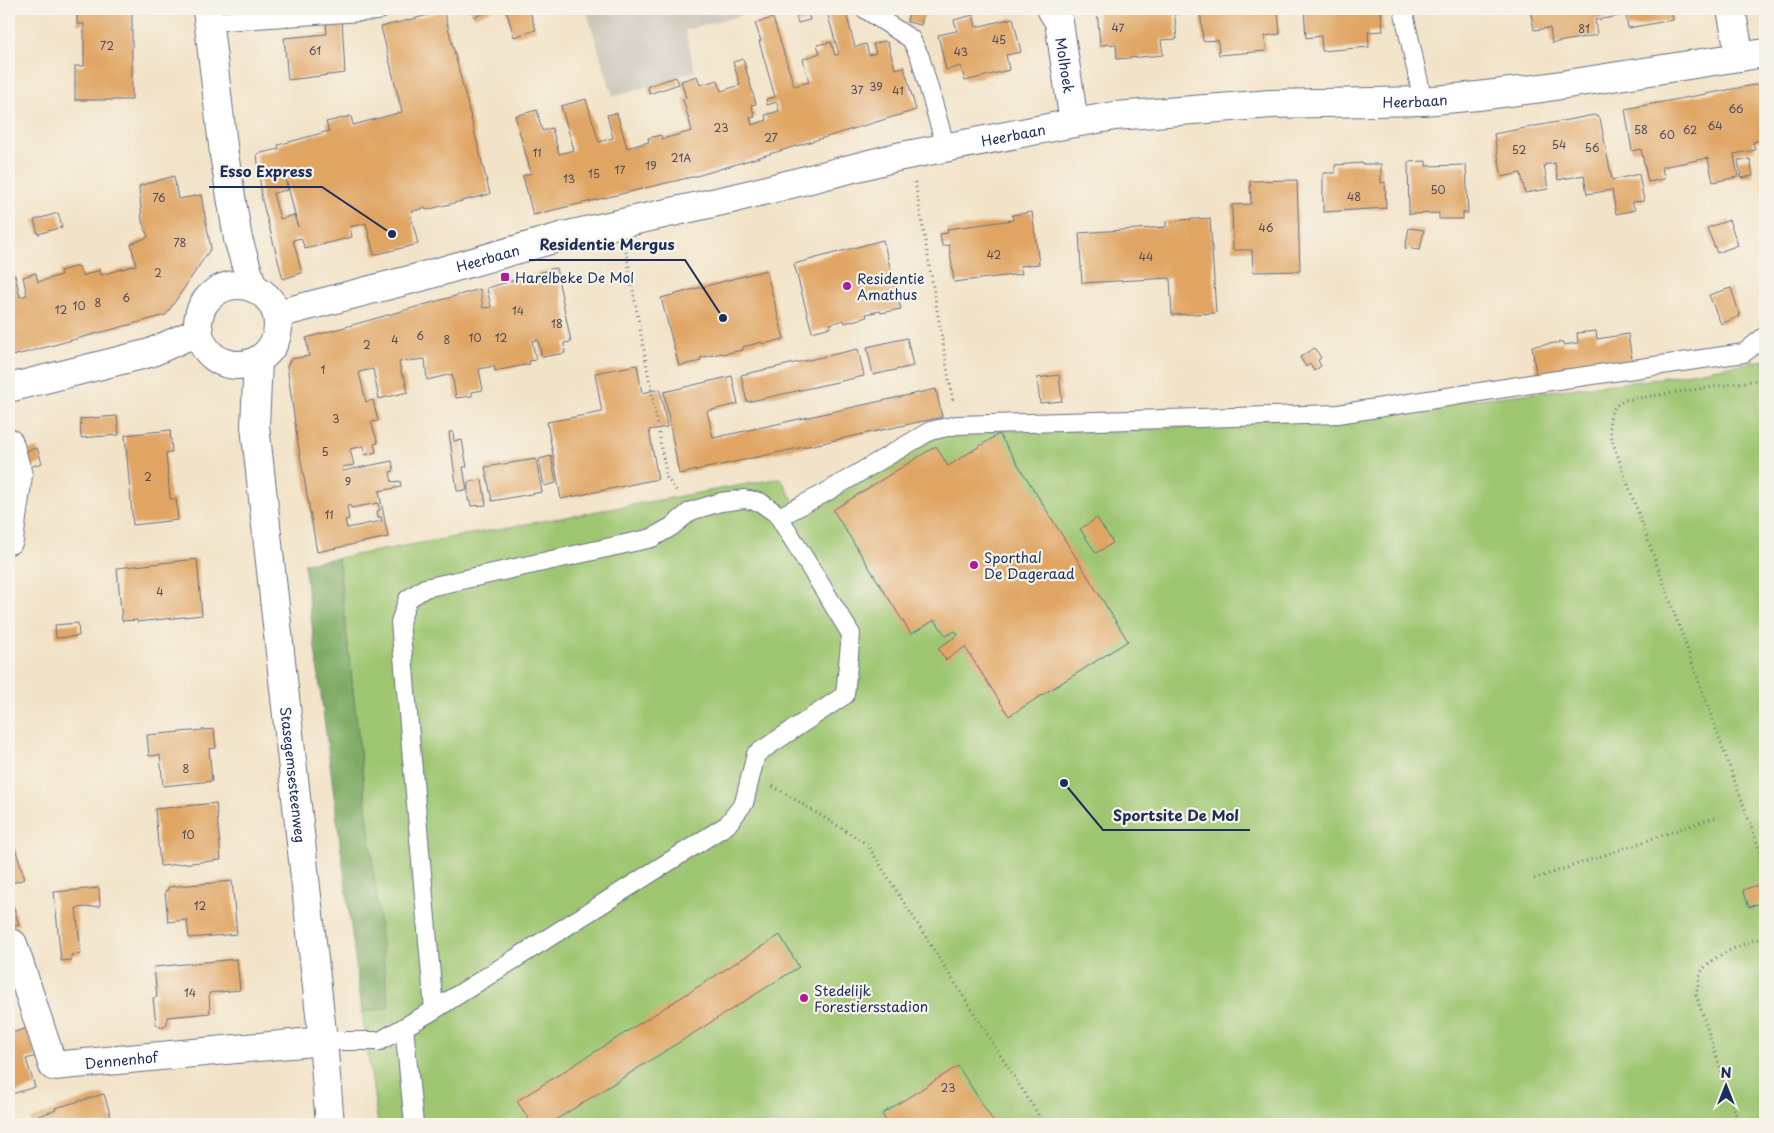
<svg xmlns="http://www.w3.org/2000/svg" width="1774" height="1133" font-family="'Playpen Sans',sans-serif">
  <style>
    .industrial { fill: #c9c3b8 }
    .green { fill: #9ec671; stroke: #5c7a68 }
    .forest { fill: #7eab63; stroke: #4c6d60 }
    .building { fill: #e0a563; fill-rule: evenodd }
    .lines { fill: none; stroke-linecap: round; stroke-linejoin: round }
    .lane-casing { stroke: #666e83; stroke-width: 20 }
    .street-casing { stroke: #666e83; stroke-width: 30 }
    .secondary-casing { stroke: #666e83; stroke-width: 30 }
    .path { stroke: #666e83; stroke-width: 3; stroke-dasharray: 1 4; stroke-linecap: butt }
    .lane { stroke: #fff; stroke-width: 18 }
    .street { stroke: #fff; stroke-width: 28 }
    .secondary { stroke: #fff; stroke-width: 28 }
    .poi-dot { fill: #b5179e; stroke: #f7f3e8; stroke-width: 2 }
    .labels { text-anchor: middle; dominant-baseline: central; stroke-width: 4.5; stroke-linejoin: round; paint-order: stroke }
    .number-label { font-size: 11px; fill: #4c4c5f }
    .street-label { font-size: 14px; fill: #1b2f5e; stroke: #f7f3e8 }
    .poi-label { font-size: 14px; fill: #1b2f5e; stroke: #f7f3e8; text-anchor: start }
    .leader { fill: none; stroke: #1b2f5e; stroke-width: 2 }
    .callout-dot { fill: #1b2f5e; stroke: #f7f3e8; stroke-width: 2 }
    .callout-label { font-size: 15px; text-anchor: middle; font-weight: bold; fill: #1b2f5e; stroke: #f7f3e8; stroke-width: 4.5; stroke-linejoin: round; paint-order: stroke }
  </style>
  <rect width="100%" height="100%" fill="#f7f3e8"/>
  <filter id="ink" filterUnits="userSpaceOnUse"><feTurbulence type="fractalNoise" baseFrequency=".02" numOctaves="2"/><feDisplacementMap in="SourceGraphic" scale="10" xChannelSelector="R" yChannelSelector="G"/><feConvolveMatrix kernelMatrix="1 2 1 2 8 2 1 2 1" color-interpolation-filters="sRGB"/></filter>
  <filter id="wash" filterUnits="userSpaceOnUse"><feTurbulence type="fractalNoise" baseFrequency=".0096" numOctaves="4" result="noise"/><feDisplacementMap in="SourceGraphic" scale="20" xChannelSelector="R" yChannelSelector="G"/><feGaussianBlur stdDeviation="1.12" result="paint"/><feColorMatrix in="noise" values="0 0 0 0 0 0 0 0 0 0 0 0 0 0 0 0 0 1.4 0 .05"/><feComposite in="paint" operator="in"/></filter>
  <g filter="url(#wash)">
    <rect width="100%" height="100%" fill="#f2e3c8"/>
    <path class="industrial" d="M586 9H765L685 30 695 71 613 97Z"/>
    <path class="green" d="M1765 360V1124H378L362 1012 389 1008 338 558 781 478 802 517 940 434 996 430 1123 432 1480 399 1648 380Z"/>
    <path class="forest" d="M338 558 389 1008 362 1012 304 563Z"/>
    <g id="blocks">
      <path class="building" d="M77 9H132V100H75V66H84V24H77Z
        M471 9H496L474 17Z
        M506 9H529L536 30 514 37Z
        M794 9H807L810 20 798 23Z
        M826 9H845L855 47 866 44 869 55 876 53 873 44 884 41 888 43 895 69 904 67 916 110 700 175 533 215 523 176 531 173 515 116 537 110 542 131 552 128 559 154 574 150 561 106 586 99 599 142 613 138 607 115 617 113 627 148 649 142 648 138 661 135 662 139 692 131 683 99 686 98 681 81 697 76 700 85 718 80 721 91 740 85 733 62 743 59 756 104 751 105 755 117 750 118 752 125 767 120 765 115 779 111 777 102 767 105 766 99 775 97 759 41H761L755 23 773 18 794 86 809 82 803 59 820 53 817 45 831 42 835 55 839 54Z
        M910 9 924 11 921 25 907 22Z
        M1119 9H1174L1177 39 1161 40 1163 55 1117 59 1116 44 1100 45 1097 10Z
        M1200 9H1278L1280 34 1265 36 1266 51 1219 55 1218 40 1203 41Z
        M1304 9H1381L1383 31 1368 32 1369 47 1322 51 1321 36 1306 38Z
        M1414 9H1430V10L1414 12Z
        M1530 9H1671L1673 20 1628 28 1626 15 1595 20 1597 35 1552 43 1550 28 1534 30Z
        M444 11 490 194 426 210 425 208 410 212 418 244 374 255 366 223 350 227 352 237 305 249 301 238 293 240 302 273 283 279 262 200 257 154 279 149 278 145 329 131 326 122 351 116 353 125 402 112 381 27ZM284 170 298 227 294 215 280 219 273 193 288 190 283 171Z
        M973 15 976 27 1013 18 1021 52 1006 55 1009 70 965 81 961 66 946 70 938 35 957 31 954 20Z
        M342 20 345 73 288 80 284 38 327 34 326 22Z
        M676 77 679 84 649 94 648 86Z
        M1765 83V139L1753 142 1755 150 1734 154 1738 177 1713 182 1708 158 1662 167 1664 179 1648 182 1641 149 1632 151 1625 109Z
        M1594 115 1600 118 1612 180 1639 174 1644 201 1632 202 1635 210 1616 214 1612 190 1587 194 1584 175 1558 180 1555 163 1544 165 1548 189 1525 193 1521 173 1502 177 1494 134Z
        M1750 159 1753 176 1741 178 1738 160Z
        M1426 161V166L1466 165 1468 213H1463V219H1439V213L1409 214 1408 162Z
        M1362 163V164H1381V183L1385 182 1386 208 1323 212V173H1335V165Z
        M174 176 178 199 201 195 211 248 166 315 9 357V272L11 276 15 275 20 297 27 295 23 277 36 273 38 282 61 275 60 271 79 266 82 276 100 270 101 275 136 265 131 244 148 237 142 221 139 186Z
        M1297 180 1300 271 1253 272 1252 250H1233L1232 205 1251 204 1250 181Z
        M1032 212 1039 264 1020 266 1022 274 954 282 949 245 942 246 940 234 948 233 947 229 1013 220 1012 215Z
        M58 213 62 227 38 234 34 220Z
        M1210 218 1216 313 1172 315 1170 278 1082 283 1079 233 1166 227V221Z
        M1729 220 1738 245 1717 253 1707 228Z
        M1409 228 1424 230 1420 250 1405 248Z
        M883 240 901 309 881 313 880 311 866 314 867 317 845 323 844 320 830 324 831 327 812 332 794 264Z
        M556 268 571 342 564 343 565 353 542 357 538 340 532 341 536 360 529 361 530 364 495 371 494 366 479 369 483 390 472 392V396L456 398 452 374 427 380 425 359 399 362 402 376H404L408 392 379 399 373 369 359 372 366 402 373 400 378 421 371 422 378 443 374 444 376 452 365 455 364 446 350 449 354 465 342 467 343 471 392 461 394 471 390 472 392 482 400 481 401 487 379 491 388 537 317 552 297 438 287 366 291 359 309 356 306 338 480 289 483 308 491 307 487 288ZM378 503 380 510 377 511 378 517H381L382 521 347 528 345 520 349 519 347 506 350 505 351 508Z
        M766 270 784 339 763 344 762 342 743 347V350L723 354 722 353 700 358 701 361 679 366 661 298Z
        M1731 288 1740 316 1721 324 1709 295Z
        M1596 331 1597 339 1628 334 1632 360 1536 375 1532 346 1563 342V345L1578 343 1577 333Z
        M907 338 913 366 873 375 867 347Z
        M1315 348 1321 358 1318 360 1321 366 1314 371 1310 364 1306 367 1300 357Z
        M858 349 864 376 747 402 741 375Z
        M637 365 642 393 660 389 667 427 649 430 658 479 561 499 547 422 602 412 595 373Z
        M1059 375 1062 401 1040 403 1037 378Z
        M732 376 738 404 707 411 713 438 936 389 942 417 679 474 664 392Z
        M117 416 119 435 81 438 80 419Z
        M170 430 172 452 166 453 170 499H176L178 520 133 525 125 435Z
        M449 432H453L454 441 462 440 467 467H463L467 490 457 491Z
        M999 434 1128 641 1009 716 965 647 946 660 938 648 958 635 955 631 946 636 935 620 911 634 833 510 936 446 948 466Z
        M37 448 42 463 30 467 25 451Z
        M551 456 556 483 544 486 539 459Z
        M536 459 542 492 492 501 485 467Z
        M482 480 486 505 471 506 470 501H468V482Z
        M1097 518 1113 543 1096 553 1080 529Z
        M197 559 202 615 137 622V620L122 621 117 568Z
        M78 623 79 636 56 638 55 625Z
        M214 729 216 748 209 749 212 781 163 786 160 755 149 756 147 735Z
        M216 803 221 860 160 866 155 809Z
        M12 839 25 879 9 884V840Z
        M232 881 237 934 189 938 187 920 168 922 165 891 168 890V887Z
        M1758 885 1764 902 1749 907 1743 890Z
        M99 888 100 906 76 908 81 954 71 955 72 960 61 961 54 892Z
        M9 892 19 925 9 928Z
        M780 935 799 967 549 1124H532L517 1101Z
        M237 959 240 990 209 993 210 1013 167 1017V1023L165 1027H160L156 1024 153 998 157 997 154 967Z
        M9 1028 11 1033 28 1028 36 1056 26 1059 35 1087 9 1095Z
        M958 1066 995 1124H888L882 1114Z
        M104 1094 113 1124H32L30 1119 56 1110 55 1108Z"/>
    </g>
  </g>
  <g filter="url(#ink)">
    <use href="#blocks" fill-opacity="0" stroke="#666e83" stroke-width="1"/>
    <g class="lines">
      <g class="lane-casing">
        <path id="lane" d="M865 9 911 39 920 57 946 148
          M1403 9 1423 101
          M208 22 376 11 382 9
          M779 517 823 494 930 431 957 425 1338 414 1537 383 1744 353 1765 336
          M404 1027 414 1124
          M323 1041H380L434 1010 727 825 744 803 756 754 845 695 851 634 779 517 774 512 760 502 744 499 721 502 691 511 671 527 652 538 425 588 408 599 400 622 434 1010"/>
      </g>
      <g class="street-casing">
        <g id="street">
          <path id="s1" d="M1051 9 1059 22 1074 123"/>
          <path d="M1731 9 1740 57"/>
          <path d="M9 443 18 475 9 540"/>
          <path id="s2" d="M9 945 13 944 53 1066 323 1041"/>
        </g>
      </g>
      <g class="secondary-casing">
        <g id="secondary">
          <path d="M207 9 224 154 238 239 253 288"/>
          <circle cx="238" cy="325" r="40"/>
          <path id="s3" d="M277 314 417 278 564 236 735 198 897 157 1074 123 1115 116 1271 104 1423 101 1478 96 1542 88 1765 53"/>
          <path id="s4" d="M258 361 255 426 323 1041 330 1124"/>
          <path d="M9 388 150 353 199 331"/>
        </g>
      </g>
      <path class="path" d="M915 182 953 402
        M626 251 667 478 678 493
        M1765 379 1625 400C1605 409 1609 426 1613 443L1765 865
        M773 786 867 844 1044 1124
        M1534 879 1716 817
        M1739 1124 1696 995C1698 986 1699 975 1704 968 1714 955 1749 941 1765 937"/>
      <use href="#lane" class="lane"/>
      <use href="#street" class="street"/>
      <use href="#secondary" class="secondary"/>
    </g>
  </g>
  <g class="poi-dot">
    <rect x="500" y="272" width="10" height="10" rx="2.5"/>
    <circle cx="847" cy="286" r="5"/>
    <circle cx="974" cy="565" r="5"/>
    <circle cx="804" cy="998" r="5"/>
  </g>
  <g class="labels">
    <g class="number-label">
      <text x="1118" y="27">47</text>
      <text x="1584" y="28">81</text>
      <text x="999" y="39">45</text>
      <text x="107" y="45">72</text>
      <text x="315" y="50">61</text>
      <text x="961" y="51">43</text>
      <text x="876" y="86">39</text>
      <text x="857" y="89">37</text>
      <text x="898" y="90">41</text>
      <text x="1736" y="108">66</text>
      <text x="1715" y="125">64</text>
      <text x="721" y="127">23</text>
      <text x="1641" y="129">58</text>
      <text x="1690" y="129">62</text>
      <text x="1667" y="134">60</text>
      <text x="771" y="137">27</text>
      <text x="1559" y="144">54</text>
      <text x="1592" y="147">56</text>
      <text x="1519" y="149">52</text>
      <text x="537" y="152">11</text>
      <text x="681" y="157">21A</text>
      <text x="651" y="165">19</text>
      <text x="620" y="169">17</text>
      <text x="594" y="173">15</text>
      <text x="569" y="178">13</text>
      <text x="1438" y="189">50</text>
      <text x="1354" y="196">48</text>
      <text x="159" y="197">76</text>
      <text x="1266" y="227">46</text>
      <text x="180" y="242">78</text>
      <text x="994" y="254">42</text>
      <text x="1146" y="256">44</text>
      <text x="158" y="272">2</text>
      <text x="126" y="297">6</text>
      <text x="98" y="302">8</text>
      <text x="79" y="305">10</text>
      <text x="61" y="309">12</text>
      <text x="518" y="310">14</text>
      <text x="557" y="323">18</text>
      <text x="420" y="335">6</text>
      <text x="475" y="337">10</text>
      <text x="501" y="337">12</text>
      <text x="395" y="339">4</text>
      <text x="447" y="339">8</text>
      <text x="367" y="344">2</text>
      <text x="323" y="369">1</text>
      <text x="336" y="418">3</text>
      <text x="325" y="451">5</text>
      <text x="148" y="476">2</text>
      <text x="348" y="481">9</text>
      <text x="329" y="514">11</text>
      <text x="160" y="591">4</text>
      <text x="186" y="768">8</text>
      <text x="188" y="834">10</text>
      <text x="200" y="905">12</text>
      <text x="190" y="992">14</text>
      <text x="948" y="1087">23</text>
    </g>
    <g class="street-label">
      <text stroke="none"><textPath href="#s1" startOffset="59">Molhoek</textPath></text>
      <text stroke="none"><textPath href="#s3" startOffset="1162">Heerbaan</textPath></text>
      <text stroke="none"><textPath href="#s3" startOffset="758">Heerbaan</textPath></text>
      <text stroke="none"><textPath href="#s3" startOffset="218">Heerbaan</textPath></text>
      <text stroke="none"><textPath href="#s4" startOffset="416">Stasegemsesteenweg</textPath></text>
      <text stroke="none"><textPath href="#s2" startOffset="201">Dennenhof</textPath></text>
    </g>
    <g class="poi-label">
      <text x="515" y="277">Harelbeke De Mol</text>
      <text x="857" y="278">Residentie<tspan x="857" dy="16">Amathus</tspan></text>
      <text x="984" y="557">Sporthal<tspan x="984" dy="16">De Dageraad</tspan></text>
      <text x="814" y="990">Stedelijk<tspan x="814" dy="16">Forestiersstadion</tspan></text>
    </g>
  </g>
  <path class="leader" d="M392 234L322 187H209M723 318L685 260H529M1064 783L1103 830H1250"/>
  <g class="callout-dot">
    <circle cx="392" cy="234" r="5"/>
    <circle cx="723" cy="318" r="5"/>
    <circle cx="1064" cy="783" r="5"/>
  </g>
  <g class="callout-label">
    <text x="266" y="177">Esso Express</text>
    <text x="607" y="250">Residentie Mergus</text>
    <text x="1176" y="821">Sportsite De Mol</text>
  </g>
  <rect width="1774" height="1133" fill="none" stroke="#f7f3e8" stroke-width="30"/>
  <g transform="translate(1726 1086)" stroke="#f7f3e8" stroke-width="4" paint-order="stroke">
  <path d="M0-4L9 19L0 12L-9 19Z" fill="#1b2f5e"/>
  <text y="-8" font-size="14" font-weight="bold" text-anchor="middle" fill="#1b2f5e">N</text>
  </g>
</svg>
